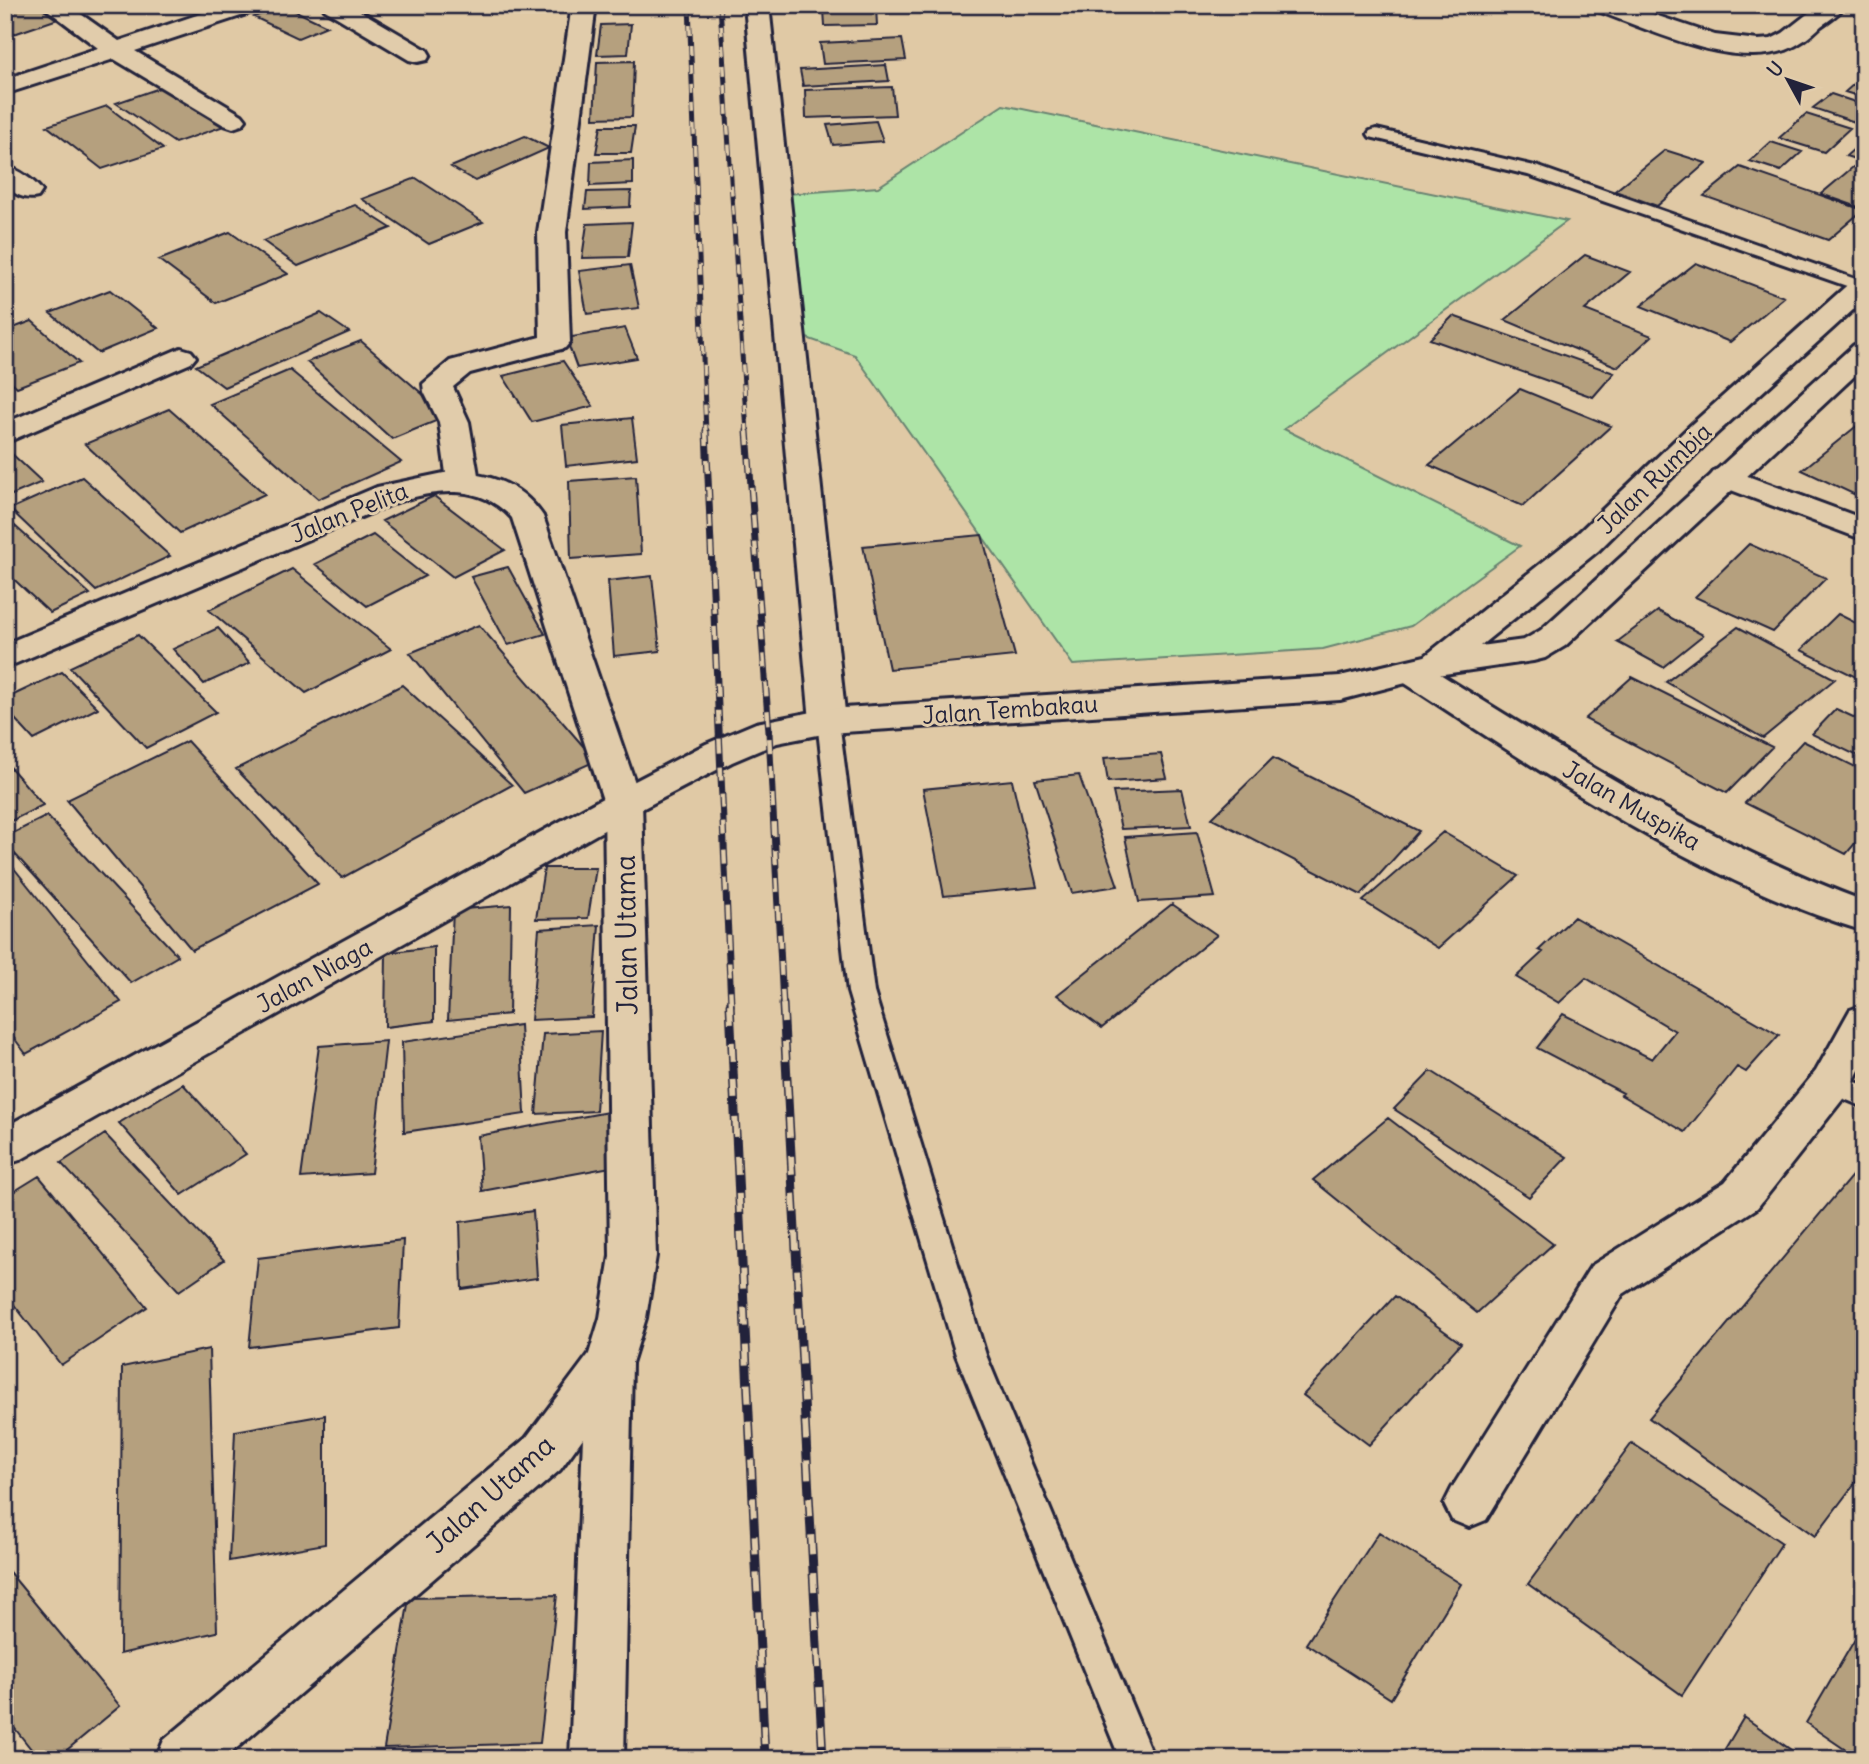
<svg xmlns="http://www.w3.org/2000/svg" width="1869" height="1764" font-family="Delius,sans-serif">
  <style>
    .green { fill: #ade4a7; stroke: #688371; stroke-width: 2 }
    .building { fill: #b5a07e; stroke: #22223b; stroke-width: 2 }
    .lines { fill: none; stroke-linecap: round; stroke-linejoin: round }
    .service-casing { stroke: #22223b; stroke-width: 6 }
    .minor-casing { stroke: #22223b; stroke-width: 6 }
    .tertiary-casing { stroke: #22223b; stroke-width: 6 }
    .primary-casing { stroke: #22223b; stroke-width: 6 }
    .trunk-casing { stroke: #22223b; stroke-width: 6 }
    .service { fill: #e1ccab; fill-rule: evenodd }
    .minor { fill: #e1ccab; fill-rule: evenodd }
    .tertiary { fill: #e1ccab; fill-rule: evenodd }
    .primary { fill: #e1ccab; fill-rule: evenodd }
    .trunk { fill: #e1ccab; fill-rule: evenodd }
    .rail-far2-casing { stroke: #22223b; stroke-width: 5 }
    .rail-far1-casing { stroke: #22223b; stroke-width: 7 }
    .rail-casing { stroke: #22223b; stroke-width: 9 }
    .rail-far2 { stroke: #e1ccab; stroke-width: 3.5; stroke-dasharray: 10; stroke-linecap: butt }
    .rail-far1 { stroke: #e1ccab; stroke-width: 4.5; stroke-dasharray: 14; stroke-linecap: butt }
    .rail { stroke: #e1ccab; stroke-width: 6; stroke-dasharray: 19; stroke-linecap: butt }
    .labels { text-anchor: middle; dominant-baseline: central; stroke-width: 6; stroke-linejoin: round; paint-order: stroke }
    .street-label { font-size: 24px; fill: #22223b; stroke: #e1ccab }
    .near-street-label { font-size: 28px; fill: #22223b; stroke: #e1ccab }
  </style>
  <rect width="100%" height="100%" fill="#e0c9a5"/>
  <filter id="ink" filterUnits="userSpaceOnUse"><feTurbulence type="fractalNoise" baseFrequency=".0143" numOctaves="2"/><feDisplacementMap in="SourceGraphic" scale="14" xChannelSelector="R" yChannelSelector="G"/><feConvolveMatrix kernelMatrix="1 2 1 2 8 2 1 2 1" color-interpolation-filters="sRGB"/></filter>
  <g filter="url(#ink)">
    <path class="green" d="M1003 105 1567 221 1284 429 1520 546 1411 626 1323 649 1073 665 855 355 804 337 787 194 878 187Z"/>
    <path class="building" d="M5 5H36L58 19 5 37Z
      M283 5 327 26 298 38 254 17Z
      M876 8 877 25 825 26 824 9Z
      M631 24 628 54 597 55 601 25Z
      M902 39 906 60 823 64 820 43Z
      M634 61 632 117 594 118 597 62Z
      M886 65 889 81 803 86 800 70Z
      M1864 75V98L1845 92Z
      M168 85 227 125 175 143 116 103Z
      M892 87 895 115 806 118 805 90Z
      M1831 94 1864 105V125L1813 108Z
      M107 106 163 149 102 169 47 126Z
      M1806 114 1850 128 1824 152 1779 138Z
      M876 121 883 141 833 145 827 125Z
      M601 126H635L631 153H596Z
      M525 136 549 148 475 181 451 167Z
      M1864 140V162L1846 156Z
      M1771 142 1802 152 1781 171 1750 161Z
      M1665 150 1706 163 1657 206 1615 191Z
      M633 160V184L590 186 591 162Z
      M1740 167 1863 210 1828 240 1704 196Z
      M1853 167 1864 170V209L1821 194Z
      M416 178 483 222 429 244 362 199Z
      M631 191 630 207 585 209 587 192Z
      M355 205 391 228 298 266 263 241Z
      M632 222 628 257 582 258 587 224Z
      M230 232 288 274 216 303 159 260Z
      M1585 255 1630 272 1585 310 1652 336 1618 367 1505 320Z
      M1696 263 1784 297 1730 342 1641 306Z
      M630 265 639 308 587 314 579 271Z
      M110 290 158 328 98 353 50 313Z
      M321 313 349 332 224 387 196 366Z
      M1453 316 1614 373 1593 397 1430 339Z
      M32 321 79 363 17 387 5 376V331Z
      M625 328 637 358 577 368 566 338Z
      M361 341 448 416 392 439 307 362Z
      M563 361 593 406 532 422 503 376Z
      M290 370 401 462 318 499 210 404Z
      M1520 389 1611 426 1523 506 1429 465Z
      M169 409 265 494 180 533 85 444Z
      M632 418 637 458 566 466 562 425Z
      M1864 420V499L1802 470Z
      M11 453 42 482 5 498V455Z
      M636 476 641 554 571 559 569 481Z
      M82 477 170 556 96 591 10 509Z
      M434 496 505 550 453 577 382 521Z
      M5 517 90 594 50 613 5 571Z
      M373 535 425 576 367 606 315 564Z
      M982 535 1015 656 889 669 863 546Z
      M1749 544 1826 578 1773 632 1695 597Z
      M508 567 545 634 508 645 471 577Z
      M292 569 391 649 306 693 209 610Z
      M652 576 660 651 614 656 608 581Z
      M1658 611 1703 635 1663 667 1617 642Z
      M1838 614 1864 627V681L1801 650Z
      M479 625 596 761 524 793 410 653Z
      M1738 627 1835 679 1763 738 1666 682Z
      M218 628 250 663 204 684 173 649Z
      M138 635 216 712 146 748 70 667Z
      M62 672 98 708 34 740 5 708V699Z
      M1632 677 1772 747 1727 793 1585 719Z
      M402 685 512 785 342 878 236 769Z
      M1836 709 1864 722V759L1812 734Z
      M187 741 318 884 192 950 67 800Z
      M1803 741 1864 771V833L1846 854 1745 803Z
      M1161 754 1167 778 1108 782 1104 758Z
      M1273 758 1419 831 1361 895 1212 818Z
      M5 761 43 805 5 824Z
      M1079 775 1118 886 1072 893 1035 780Z
      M1012 780 1037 887 944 896 923 789Z
      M1182 789 1191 826 1121 829 1113 792Z
      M47 816 178 956 131 983 5 843V837Z
      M1197 832 1215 897 1139 902 1125 837Z
      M1443 832 1518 876 1438 948 1363 901Z
      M5 857 121 1002 26 1054 5 1026Z
      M544 868H596L588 918 536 919Z
      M1172 904 1217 935 1102 1028 1057 995Z
      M511 905 509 1014 448 1020 453 910Z
      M1574 917 1779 1035 1746 1072 1737 1067 1685 1132 1621 1095 1623 1093 1537 1048 1563 1014 1652 1059 1675 1031 1586 978 1559 1003 1516 977 1543 952 1539 950Z
      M599 925 592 1017 531 1020 539 929Z
      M434 947V1021L385 1027 386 953Z
      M520 1025 525 1114 404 1132 402 1042Z
      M601 1031 596 1111 536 1114 543 1034Z
      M386 1041 371 1173 301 1178 319 1046Z
      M1431 1071 1567 1157 1529 1197 1394 1109Z
      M183 1084 246 1154 182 1195 119 1123Z
      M608 1112 616 1166 482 1191 478 1136Z
      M1388 1118 1553 1244 1477 1313 1313 1180Z
      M105 1134 224 1260 179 1291 61 1163Z
      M1860 1166 1864 1169V1471L1815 1536 1649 1418Z
      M39 1176 147 1307 61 1365 5 1293V1197Z
      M533 1211 537 1278 462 1289 460 1222Z
      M403 1240 399 1328 249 1347 258 1258Z
      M1395 1296 1461 1343 1369 1445 1303 1395Z
      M209 1349 217 1632 120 1654 122 1367Z
      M325 1415V1544L229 1561 235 1431Z
      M1632 1443 1782 1543 1682 1695 1528 1584Z
      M1379 1532 1461 1584 1391 1699 1306 1644Z
      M5 1567 120 1706 56 1759H39L5 1716Z
      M557 1595 540 1743 384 1748 409 1598Z
      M1858 1634 1864 1637V1759H1859L1806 1723Z
      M1744 1717 1804 1759H1719Z"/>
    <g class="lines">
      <g class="service-casing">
        <path id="service" d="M1376 129 1539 167 1864 282V292L1528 175 1370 137 1368 134 1370 131Z
          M828 713 836 716 839 721 874 992 986 1355 1154 1759H1120L956 1355 848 992 817 721 820 716Z
          M1831 1073 1864 1085V1107L1822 1090 1818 1083 1822 1076Z"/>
      </g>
      <g class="minor-casing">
        <path id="minor" d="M41 5H68L119 41 227 5H262L259 10 135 51 242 115 246 120 242 125 233 128 224 125 114 59 5 94V79L98 48Z
          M322 5H350L427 50 430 55 427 60 418 62 409 60 325 10Z
          M572 5H596L566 232 570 342 565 348 470 373 453 387 469 422 479 481 474 488 463 490 452 488 447 481 439 422 424 392 423 384 450 361 540 337 538 232Z
          M745 5H769L846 721 841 729 828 733 815 729 810 721Z
          M1592 5H1625L1715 35 1758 40 1771 39 1783 33 1819 5H1845C1840 14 1829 20 1821 26 1811 36 1799 45 1786 50 1730 69 1648 29 1595 10Z
          M5 166C19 170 34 180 42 191L38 197C24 200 17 195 5 186Z
          M181 348 191 351 196 357 191 363 5 443V423Z
          M1726 468 1864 519V540L1715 484 1710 477 1715 470Z
          M1412 661 1424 664C1567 753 1706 842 1864 901V931C1695 880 1546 774 1400 680L1395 672 1400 664Z
          M1864 1005V1061L1846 1095 1757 1208 1623 1294 1486 1520 1469 1527 1452 1520 1444 1504 1452 1488 1591 1266 1725 1182 1816 1071 1850 1010Z
          M609 1342 626 1348 632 1363 624 1759H570L586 1363 592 1348Z"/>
      </g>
      <g class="tertiary-casing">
        <path id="tertiary" d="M444 473C485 472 519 481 543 516L642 803 636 812 623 816 610 812 604 803 512 518C481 484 440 489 399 501L5 668V644L377 487Z"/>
      </g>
      <g class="primary-casing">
        <path id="primary" d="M623 790 636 794 642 803 656 1256 646 1318 632 1363 626 1378 560 1470 224 1759H156L164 1740 526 1438 589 1354 600 1318 610 1256 604 803 610 794Z"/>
      </g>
      <g class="trunk-casing">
        <path id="trunk" d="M1864 277V300L1715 435 1598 551 1480 646 1524 640 1541 630 1854 345 1864 342V367L1565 646 1545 658 1533 661 1437 675 1340 700 828 733 777 743 732 762 636 812 20 1160 5 1165V1127L610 794 706 744 756 723 828 709 1340 676 1425 656 1574 537 1693 423 1854 279Z"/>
      </g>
      <use href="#service" class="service"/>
      <use href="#minor" class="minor"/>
      <use href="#tertiary" class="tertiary"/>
      <use href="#primary" class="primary"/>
      <use href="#trunk" class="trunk"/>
      <g class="rail-far2-casing">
        <path id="rail-far2" d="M689 5 706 433
          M720 5 747 433"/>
      </g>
      <g class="rail-far1-casing">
        <path id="rail-far1" d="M706 431 731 1005
          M747 431 769 732 783 1005"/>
      </g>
      <g class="rail-casing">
        <path id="rail" d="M730 1004 765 1759
          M783 1004 823 1759"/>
      </g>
      <use href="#rail-far2" class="rail-far2"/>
      <use href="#rail-far1" class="rail-far1"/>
      <use href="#rail" class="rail"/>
    </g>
  </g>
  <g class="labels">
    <g class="street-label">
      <text transform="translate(1654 478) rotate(-44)">Jalan Rumbia</text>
      <text transform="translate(349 512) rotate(-22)">Jalan Pelita</text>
      <text transform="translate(1010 709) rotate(-4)">Jalan Tembakau</text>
      <text transform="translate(1632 805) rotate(30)">Jalan Muspika</text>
      <text transform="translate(314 975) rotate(-29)">Jalan Niaga</text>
    </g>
    <g class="near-street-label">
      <text transform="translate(626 935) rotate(-91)">Jalan Utama</text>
      <text transform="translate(490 1494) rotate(-42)">Jalan Utama</text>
    </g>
  </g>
  <rect width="1869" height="1764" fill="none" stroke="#e1ccab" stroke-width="28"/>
  <rect x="14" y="14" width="1841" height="1736" fill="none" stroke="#22223b" stroke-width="2.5" filter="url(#ink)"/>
  <g transform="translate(1788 80) rotate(310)" stroke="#e1ccab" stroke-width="5" paint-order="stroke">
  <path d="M0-5L12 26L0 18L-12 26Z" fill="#22223b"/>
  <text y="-10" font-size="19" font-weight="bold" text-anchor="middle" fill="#22223b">U</text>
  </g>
</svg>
